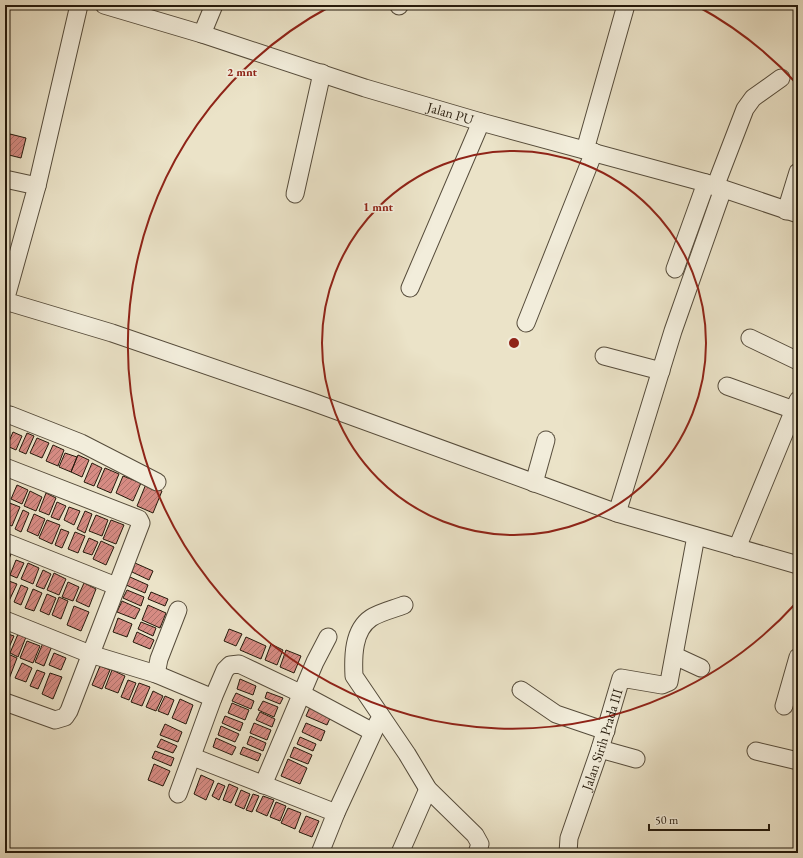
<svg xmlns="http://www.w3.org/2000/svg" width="803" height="858" font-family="'EB Garamond',serif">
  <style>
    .building { fill: url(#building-hatch); stroke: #251a0c }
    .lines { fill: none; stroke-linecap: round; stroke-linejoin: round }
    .minor-casing { stroke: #564c3b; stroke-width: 19 }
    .minor { stroke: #f2eddb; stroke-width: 17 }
    .ring { fill: none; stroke: #8f2418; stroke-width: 2 }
    .labels { text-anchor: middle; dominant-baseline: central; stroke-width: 3.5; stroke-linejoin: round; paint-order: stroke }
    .street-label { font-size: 14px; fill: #251a0c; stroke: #f2eddb }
    .centre { fill: #8f2418; stroke: #f2eddb; stroke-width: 2 }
    .ring-label { font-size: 12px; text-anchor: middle; font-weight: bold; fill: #8f2418; stroke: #f2eddb; stroke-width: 3.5; stroke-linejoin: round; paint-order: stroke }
  </style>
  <defs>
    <pattern id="building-hatch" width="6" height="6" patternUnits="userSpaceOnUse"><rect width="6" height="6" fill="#d68b83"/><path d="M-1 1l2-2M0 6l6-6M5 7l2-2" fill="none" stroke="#ad716a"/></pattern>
  </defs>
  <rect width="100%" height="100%" fill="#ebe3c8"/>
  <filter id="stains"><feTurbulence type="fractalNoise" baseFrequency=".005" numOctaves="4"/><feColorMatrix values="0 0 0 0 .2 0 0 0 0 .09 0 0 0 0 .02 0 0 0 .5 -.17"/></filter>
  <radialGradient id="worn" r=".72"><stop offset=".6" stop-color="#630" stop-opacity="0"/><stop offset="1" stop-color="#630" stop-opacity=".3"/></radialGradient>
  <path class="building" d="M10 134 26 138 21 158 5 154Z
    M5 201 9 202 5 215Z
    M13 432 22 436 16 450 7 446Z
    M27 433 34 436 26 454 19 451Z
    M37 438 49 443 42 458 30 453Z
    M53 445 64 450 58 466 46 461Z
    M65 453 77 457 71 472 59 467Z
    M78 455 89 460 82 477 71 472Z
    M92 463 102 468 94 486 84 482Z
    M105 468 119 474 111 493 97 487Z
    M123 476 141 483 133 501 116 493Z
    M146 484 162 491 153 513 137 506Z
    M17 485 28 490 22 504 11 499Z
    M30 491 42 497 36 511 24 506Z
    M46 493 56 498 49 515 39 511Z
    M7 502 20 507 12 526 5 523V506Z
    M57 502 66 506 59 520 51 517Z
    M69 507 80 511 74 525 64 520Z
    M23 510 29 513 21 532 15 529Z
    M85 511 92 514 85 533 77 529Z
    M34 514 45 519 38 536 27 531Z
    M96 515 108 520 102 536 89 531Z
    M47 520 60 525 52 544 39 538Z
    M111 520 124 525 116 544 103 539Z
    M61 529 69 532 62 548 55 545Z
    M75 532 85 536 78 553 68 549Z
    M89 538 98 542 92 555 83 552Z
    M101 541 114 547 106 565 93 559Z
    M5 552 11 554 5 569Z
    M16 560 24 563 17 578 10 575Z
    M28 563 39 568 33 584 21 579Z
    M135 563 153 571 149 580 132 572Z
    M43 570 51 574 44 589 36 586Z
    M54 573 66 579 59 595 47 590Z
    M130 577 148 585 145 593 126 585Z
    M9 581 17 584 9 601 5 599V590Z
    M68 582 79 587 73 601 62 597Z
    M84 583 96 589 89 607 76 601Z
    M21 585 28 588 21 605 14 602Z
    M33 589 42 593 34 611 25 608Z
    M127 590 144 597 141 606 123 598Z
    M151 592 168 599 165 606 148 599Z
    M47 594 56 598 49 615 40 611Z
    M59 597 68 601 61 619 52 615Z
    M122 601 140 609 135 619 117 612Z
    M148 605 166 613 160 628 142 620Z
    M74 606 89 612 81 631 67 625Z
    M118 618 132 624 127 637 113 632Z
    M141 622 156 628 153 636 138 629Z
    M229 629 242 634 236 646 224 641Z
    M137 632 154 640 150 649 133 642Z
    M5 633 14 636 7 652 5 651Z
    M18 634 26 637 18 657 10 653Z
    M246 637 266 646 261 659 240 650Z
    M27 641 40 646 33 663 20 658Z
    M43 643 52 646 44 666 35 662Z
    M271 644 283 650 277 665 265 660Z
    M286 650 301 656 294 673 280 667Z
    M54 653 66 658 61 670 49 665Z
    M8 654 17 658 9 679 5 677V661Z
    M22 663 32 668 26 682 15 678Z
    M100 666 110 670 102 689 92 685Z
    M37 670 45 673 38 689 30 686Z
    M112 670 125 676 118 693 105 688Z
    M50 673 62 677 53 699 42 694Z
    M240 679 256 686 253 695 237 689Z
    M128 680 136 683 129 700 121 697Z
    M139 683 150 687 142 706 131 702Z
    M153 691 163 696 156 711 146 707Z
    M267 692 283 698 280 704 265 698Z
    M236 693 254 701 251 709 232 701Z
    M165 696 174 700 168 715 158 711Z
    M180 699 193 705 186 724 172 718Z
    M263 701 278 707 274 717 258 710Z
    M232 703 249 710 245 720 228 713Z
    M310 707 331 716 327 725 306 716Z
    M260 712 275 719 272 727 256 720Z
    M225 716 243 723 240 731 222 723Z
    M254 723 271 730 267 740 250 733Z
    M306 723 325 731 321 741 302 732Z
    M165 724 182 732 178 742 160 735Z
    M221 726 239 734 235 742 218 735Z
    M250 736 266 743 263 751 247 744Z
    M300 737 316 744 313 751 297 744Z
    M216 738 236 747 232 755 213 747Z
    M161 739 177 746 173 753 157 747Z
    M243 747 261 754 258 761 240 754Z
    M294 747 312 755 308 764 290 757Z
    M155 751 174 758 171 766 152 758Z
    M288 759 307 768 300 784 281 776Z
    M154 764 170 771 163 786 148 780Z
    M201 775 214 781 206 800 194 794Z
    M218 783 225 786 219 800 212 796Z
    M229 784 238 788 231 803 223 800Z
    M241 790 250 794 244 809 235 805Z
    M253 794 259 796 252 812 246 810Z
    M263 796 274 800 267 816 256 811Z
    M276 802 286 806 280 821 270 817Z
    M288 808 301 813 295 829 281 823Z
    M306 816 319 821 312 837 299 832Z"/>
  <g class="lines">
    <g class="minor-casing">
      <g id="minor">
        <path d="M79 5 37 186 5 301 112 333 310 401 617 513 798 565"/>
        <path id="s1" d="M104 5 202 34 365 88 481 122 706 183 798 214"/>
        <path d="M399 6V5"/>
        <path d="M202 34 214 5"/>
        <path d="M585 150 626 5"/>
        <path d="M5 179 37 186"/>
        <path d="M715 187 745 109 753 98 781 78"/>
        <path d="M295 194 322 73"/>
        <path d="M786 211 798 172"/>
        <path d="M675 269 706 183"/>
        <path d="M410 288 481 122"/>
        <path d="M526 323 594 152"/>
        <path d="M750 338 798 361"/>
        <path d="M604 356 661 371"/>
        <path d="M727 386 794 410"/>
        <path d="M5 414 10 415 81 443 157 482"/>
        <path d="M5 467 139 519 141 523 69 711 65 717 55 720 5 702"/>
        <path d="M534 483 546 440"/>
        <path d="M617 513 673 331 723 189"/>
        <path d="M5 542 116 586"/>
        <path d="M737 548 798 400"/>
        <path d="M404 605C394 609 380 612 371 618 353 630 353 657 354 676L407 754 428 789 475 835 480 844 477 853"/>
        <path d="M5 620 90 654 156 674 213 698"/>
        <path d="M675 656 701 668"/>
        <path d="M156 674 159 659 178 610"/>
        <path d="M521 690 556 714 606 731"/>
        <path d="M784 706 798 657"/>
        <path d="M600 749 636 759"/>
        <path d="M756 751 798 761"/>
        <path d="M193 757 336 813"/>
        <path d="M263 785 315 662 328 637"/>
        <path d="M178 794 213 698 225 670 230 665 239 664 302 694 373 732"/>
        <path d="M320 853 336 813 378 722"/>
        <path d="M400 853 428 789"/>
        <path id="s2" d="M568 853 569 838 600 749 621 678 662 685 669 682 696 536"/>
      </g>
    </g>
    <use href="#minor" class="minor"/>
  </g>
  <g class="ring">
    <circle cx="514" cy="343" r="192"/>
    <path d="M797 602A384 384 0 1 1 331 6M697 6A384 384 0 0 1 797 84"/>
  </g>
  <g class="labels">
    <g class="street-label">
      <text stroke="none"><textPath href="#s1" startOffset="363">Jalan PU</textPath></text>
      <text stroke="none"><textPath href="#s2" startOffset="119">Jalan Sirih Prada III</textPath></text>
    </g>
  </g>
  <circle cx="514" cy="343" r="6" class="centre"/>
  <g class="ring-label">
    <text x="242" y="76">2 mnt</text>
    <text x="378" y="211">1 mnt</text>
  </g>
  <rect width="803" height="858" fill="none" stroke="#ebe3c8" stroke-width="20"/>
  <rect x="6" y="6" width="791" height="846" fill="none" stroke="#251a0c" stroke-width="2"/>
  <rect x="10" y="10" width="783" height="838" fill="none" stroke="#251a0c"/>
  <path d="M649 824v6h120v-6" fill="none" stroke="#251a0c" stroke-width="2"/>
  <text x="655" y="824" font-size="12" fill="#251a0c" stroke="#f2eddb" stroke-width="3" paint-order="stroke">50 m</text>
  <rect width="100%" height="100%" filter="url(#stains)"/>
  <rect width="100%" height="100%" fill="url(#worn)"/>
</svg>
